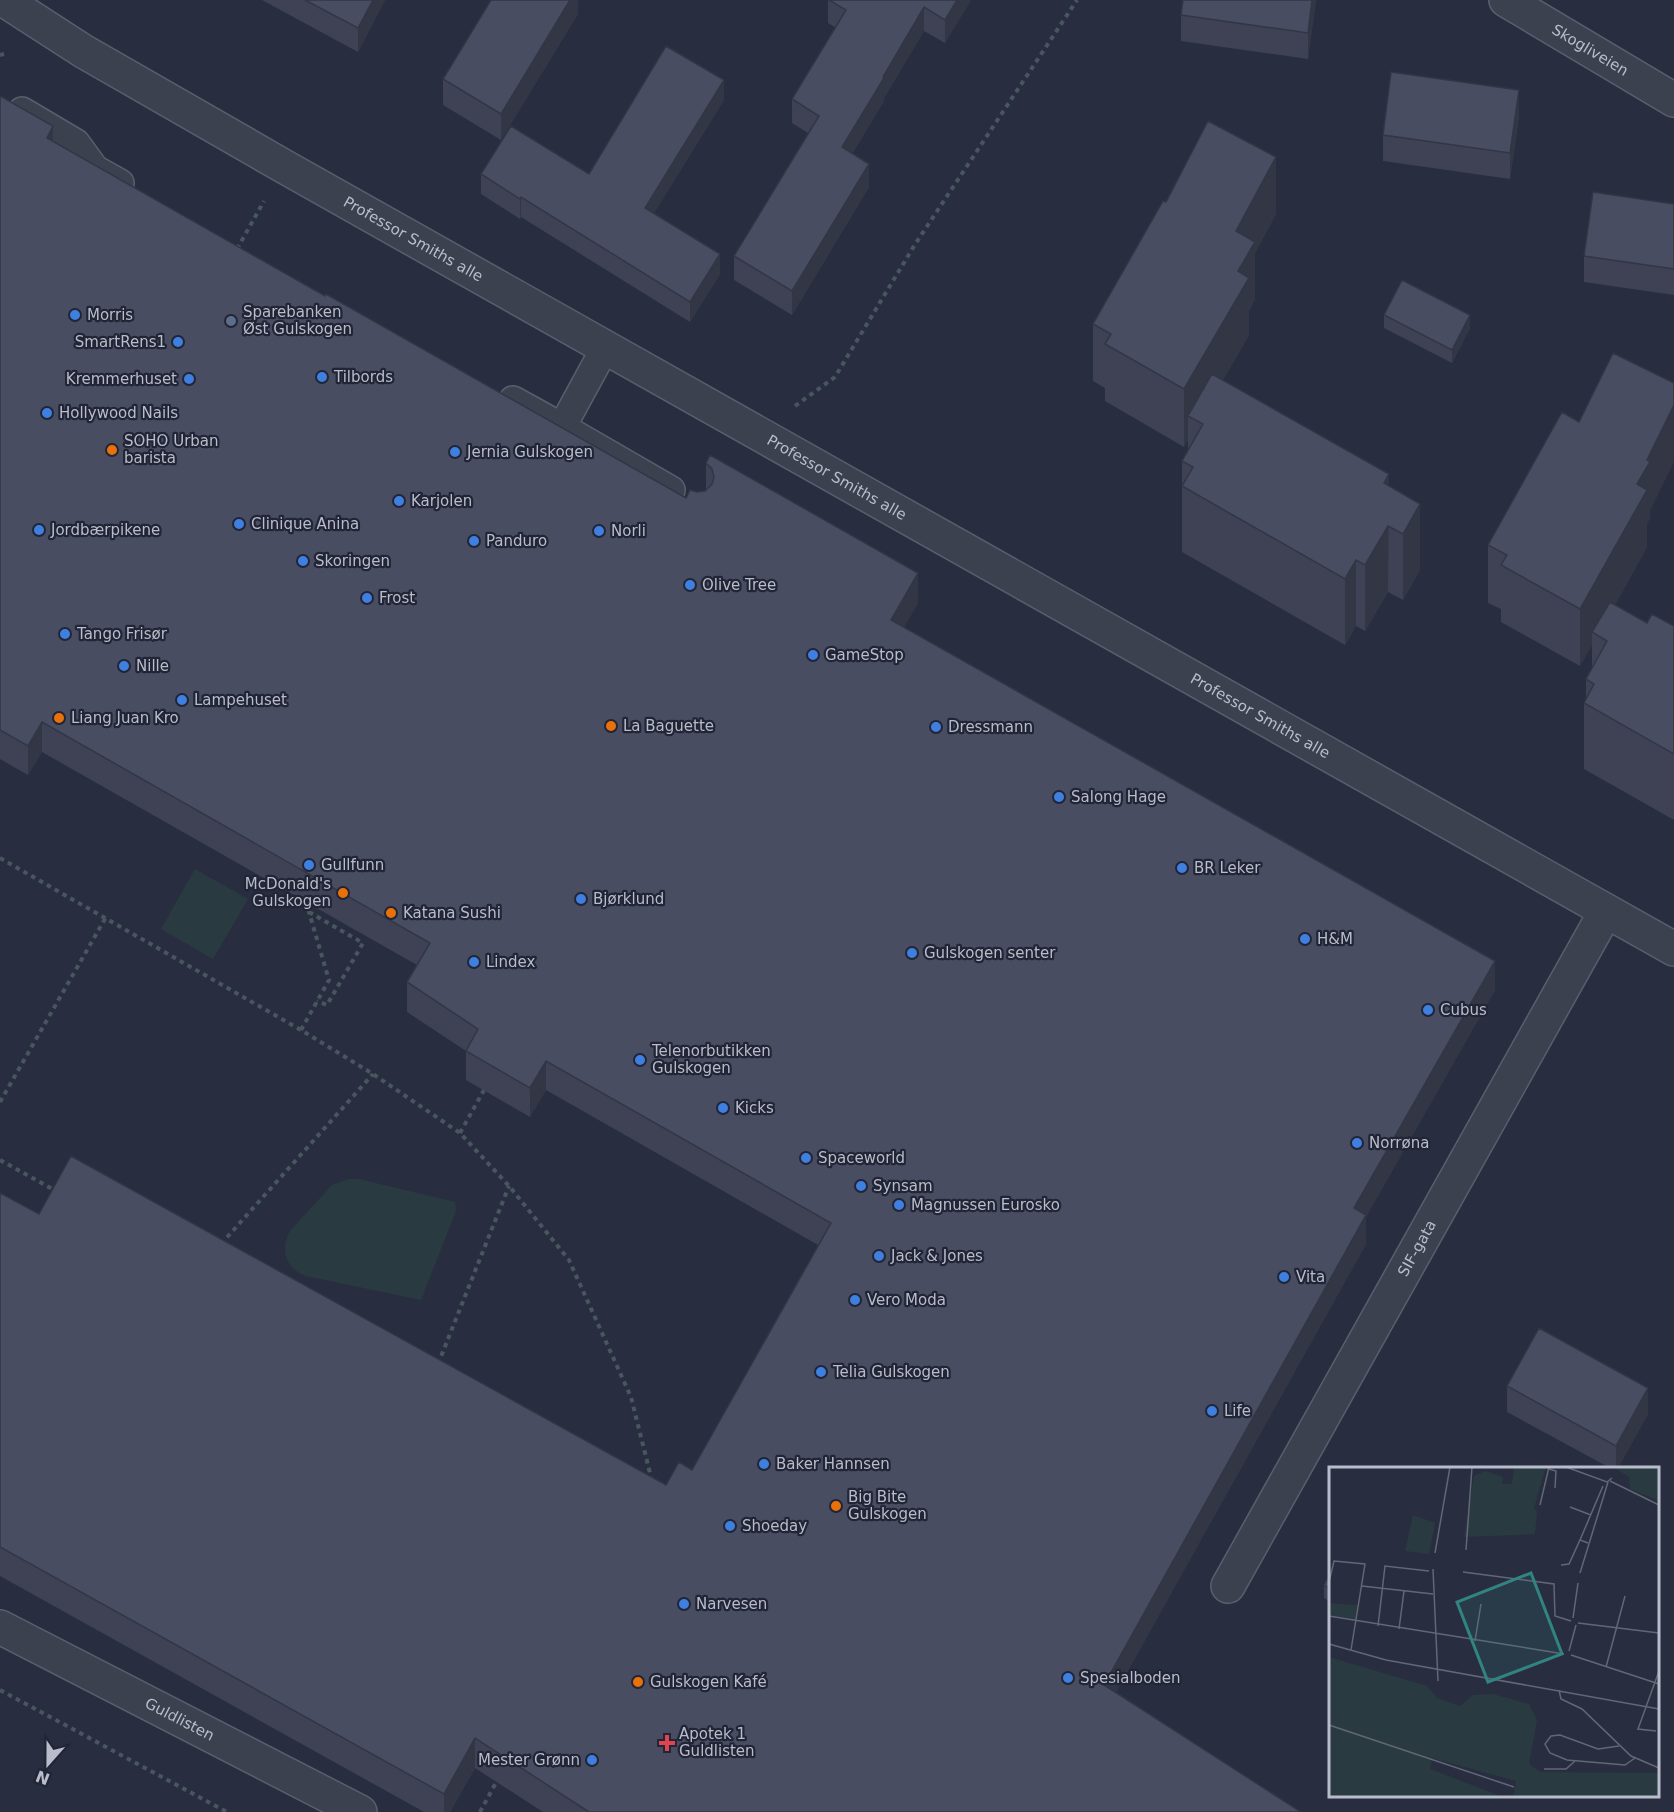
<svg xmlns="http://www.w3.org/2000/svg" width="1674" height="1812" font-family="'DejaVu Sans',sans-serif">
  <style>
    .green { fill: #2a3a41 }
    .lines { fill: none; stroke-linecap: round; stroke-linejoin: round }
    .lane-casing { stroke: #5a5e6d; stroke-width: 30 }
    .street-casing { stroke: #5a5e6d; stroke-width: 36 }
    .path { stroke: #48575e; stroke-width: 4; stroke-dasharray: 4.5 4.5; stroke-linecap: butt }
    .lane { stroke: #3c4150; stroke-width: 27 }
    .street { stroke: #3c4150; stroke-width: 33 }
    .wall { fill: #3e4254 }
    .shaded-wall { fill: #323645 }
    .building { fill: #484d62; stroke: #323645; stroke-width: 1.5 }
    .shop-dot { fill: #3f7fe0; stroke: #212536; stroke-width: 2 }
    .service-dot { fill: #5c6f8a; stroke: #212536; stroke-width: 2 }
    .food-dot { fill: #e8710a; stroke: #212536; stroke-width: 2 }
    .health-dot { fill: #e0444e; stroke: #212536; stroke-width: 2 }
    .labels { text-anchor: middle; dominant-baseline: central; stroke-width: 4.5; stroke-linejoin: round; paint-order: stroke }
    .street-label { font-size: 15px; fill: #b9bcca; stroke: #212536 }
    .poi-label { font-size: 15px; fill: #b9bcca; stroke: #212536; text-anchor: start }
    .inset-road { fill: none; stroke: #626777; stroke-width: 1.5 }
    .view { fill: #318480; fill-opacity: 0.15; stroke: #318480; stroke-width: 3 }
    .inset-edge { fill: none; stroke: #b9bcca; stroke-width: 3 }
  </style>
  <rect width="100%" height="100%" fill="#282e40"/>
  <path class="green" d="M195 869 248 899 213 959 161 929Z
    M349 1179H359L455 1202 456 1211 421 1300 306 1276C285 1268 280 1249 290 1231L332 1185Z"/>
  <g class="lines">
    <g class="lane-casing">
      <path id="lane" d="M22 111 76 143 95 169 120 183
        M605 348 562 427 671 490
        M513 400 562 427"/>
    </g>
    <g class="street-casing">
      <g id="street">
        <path id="s1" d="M4 0 83 51 285 167 1674 949"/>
        <path id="s2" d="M1506 0 1674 100"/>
        <path id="s3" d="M1228 1586 1606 911"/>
        <path id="s4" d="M0 1627 360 1812"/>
      </g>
    </g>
    <path class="path" d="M0 55 4 54
      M237 249 264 201
      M795 406 835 377 914 246 1077 0
      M0 858 301 1030 373 1074 460 1133 509 1186 569 1260 631 1397 652 1481
      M309 912 363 943 327 1005 317 1001
      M301 1030 329 980 306 902
      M0 1102 106 917
      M460 1133 484 1090
      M0 1160 56 1191
      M221 1244 373 1074
      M438 1364 509 1186
      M0 1690 227 1812
      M480 1812 499 1777"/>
    <use href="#lane" class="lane"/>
    <use href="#street" class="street"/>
  </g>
  <path class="wall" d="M262 0H385L358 52Z
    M578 0V14L501 140 443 105V79Z
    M828 0H971L945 43 924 31 884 98V101L852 154 869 187 792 315 734 280V256L808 133 792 123V99L836 28 828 23Z
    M1183 0H1316L1308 59 1181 41V15Z
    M0 96 53 141 325 296 686 498 697 492 706 490V463L918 603 904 627 1495 990 1366 1217V1244L1116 1692 1301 1812H543L475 1768 450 1812H424L0 1576V1193L39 1214 666 1485 692 1470 818 1245 546 1090 530 1117 466 1080V1051L407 1012V982L417 965 42 752 28 775 0 759Z
    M724 100 654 213 720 274 690 322 521 217 520 219 481 194V174H589Z
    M1519 116 1510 179 1383 161V135Z
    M1166 202 1276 214 1255 253V299L1249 311V335L1223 380 1389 486 1420 570 1403 600 1388 592 1365 631 1356 626 1345 645 1182 552V461L1188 450V440L1184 447 1105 401V388L1093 381V324Z
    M1674 204V295L1584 282V256Z
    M1384 315 1470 328 1452 363 1384 328Z
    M1650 511V519L1647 523V547L1615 605 1647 623 1674 626V820L1584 769V703L1586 699V679L1592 668V645L1580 666 1501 622V609L1488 603V545Z
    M1507 1386 1648 1414 1618 1468H1610L1507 1412Z
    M1330 1574V1602L1324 1598V1585Z"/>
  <path class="shaded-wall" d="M373 0H385L358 52V28Z
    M570 0H578V14L501 140V114Z
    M957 0H971L945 43V20Z
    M1312 0H1316L1308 59V33Z
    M924 7V31L884 98V101L842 171V147Z
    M724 80V100L645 228V208Z
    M1519 90V116L1510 179V153Z
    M53 126V156L47 138Z
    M1276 157V214L1255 253V299L1249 311V335L1199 422 1188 416V440L1184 447V389L1236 231Z
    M869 164V187L792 315V291Z
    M521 197V217L520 219V199Z
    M720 254V274L690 322V302Z
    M1470 315V328L1452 363V350Z
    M1674 405V462L1650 511V519L1647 523V547L1598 636 1592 632V645L1580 666V609L1647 460Z
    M1389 474 1388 592 1365 631V565L1384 483Z
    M1420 504V570L1403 600V534Z
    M1356 560V626L1345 645V579Z
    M918 573V603L891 649V620Z
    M42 722V752L28 775V746Z
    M1495 961V990L1366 1217V1244L1104 1714V1685L1354 1208Z
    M546 1061V1090L530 1117V1088Z
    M1648 1388V1414L1618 1468H1616V1446Z
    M475 1738V1768L450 1812H444V1794Z"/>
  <path class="building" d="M305 0H373L358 28Z
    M491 0H570L501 114 443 79Z
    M829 0H957L945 20 924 7 883 77 884 78 842 147 869 164 792 291 734 256 819 116 792 99 846 10Z
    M1183 0H1312L1308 33 1181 15Z
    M666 46 724 80 645 208 720 254 690 302 521 197 520 199 481 174 511 126 589 174Z
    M1391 72 1519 90 1510 153 1383 135Z
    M0 96 53 126 47 138 325 296 326 294 686 498 690 490 697 492 705 491 712 484 714 477 712 469 706 463 710 455 918 573 891 620 1495 961 1354 1208 1366 1215 1104 1685 1301 1812H589L475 1738 444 1794 0 1547V1193L39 1214 71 1156 666 1485 679 1462 692 1470 831 1223 546 1061 530 1088 466 1051 478 1029 407 982 430 943 42 722 28 746 0 730Z
    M1208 121 1276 157 1236 231 1255 242 1238 271 1249 278 1184 389 1105 344 1111 334 1093 324 1163 201 1166 202Z
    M1593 192 1674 204V269L1584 256Z
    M1402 280 1470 315 1452 350 1384 315Z
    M1613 353 1674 383V405L1647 460 1650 462 1637 484 1647 490 1580 609 1501 565 1507 555 1488 545 1562 412 1579 422Z
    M1212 374 1389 474 1384 483 1420 504 1403 534 1388 526 1365 565 1356 560 1345 579 1182 486 1193 467 1182 461 1203 424 1188 416Z
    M1610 602 1647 623 1652 614 1674 626V754L1584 703 1594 684 1586 679 1607 641 1592 632Z
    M1539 1328 1648 1388 1616 1446 1507 1386Z
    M1330 1574V1589L1324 1585Z"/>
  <g class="shop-dot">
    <circle cx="75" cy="315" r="6"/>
    <circle cx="178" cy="342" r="6"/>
    <circle cx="322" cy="377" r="6"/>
    <circle cx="189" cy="379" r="6"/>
    <circle cx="47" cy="413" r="6"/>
    <circle cx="455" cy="452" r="6"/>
    <circle cx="399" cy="501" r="6"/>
    <circle cx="239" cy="524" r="6"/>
    <circle cx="39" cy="530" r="6"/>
    <circle cx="599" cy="531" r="6"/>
    <circle cx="474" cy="541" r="6"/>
    <circle cx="303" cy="561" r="6"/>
    <circle cx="690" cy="585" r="6"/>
    <circle cx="367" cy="598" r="6"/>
    <circle cx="65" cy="634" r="6"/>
    <circle cx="813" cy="655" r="6"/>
    <circle cx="124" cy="666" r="6"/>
    <circle cx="182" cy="700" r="6"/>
    <circle cx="936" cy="727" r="6"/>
    <circle cx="1059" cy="797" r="6"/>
    <circle cx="309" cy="865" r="6"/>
    <circle cx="1182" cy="868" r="6"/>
    <circle cx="581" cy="899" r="6"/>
    <circle cx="1305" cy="939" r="6"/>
    <circle cx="912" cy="953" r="6"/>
    <circle cx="474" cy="962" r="6"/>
    <circle cx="1428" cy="1010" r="6"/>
    <circle cx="640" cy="1060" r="6"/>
    <circle cx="723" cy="1108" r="6"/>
    <circle cx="1357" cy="1143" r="6"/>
    <circle cx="806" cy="1158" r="6"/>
    <circle cx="861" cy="1186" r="6"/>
    <circle cx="899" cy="1205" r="6"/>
    <circle cx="879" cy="1256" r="6"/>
    <circle cx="1284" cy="1277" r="6"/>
    <circle cx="855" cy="1300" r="6"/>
    <circle cx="821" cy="1372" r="6"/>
    <circle cx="1212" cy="1411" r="6"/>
    <circle cx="764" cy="1464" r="6"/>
    <circle cx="730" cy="1526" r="6"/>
    <circle cx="684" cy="1604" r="6"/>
    <circle cx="1068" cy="1678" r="6"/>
    <circle cx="592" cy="1760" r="6"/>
  </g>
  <circle class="service-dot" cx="231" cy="321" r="6"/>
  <g class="food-dot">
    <circle cx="112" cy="450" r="6"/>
    <circle cx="59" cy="718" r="6"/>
    <circle cx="611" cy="726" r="6"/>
    <circle cx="343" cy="893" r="6"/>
    <circle cx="391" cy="913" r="6"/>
    <circle cx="836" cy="1506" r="6"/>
    <circle cx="638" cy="1682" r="6"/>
  </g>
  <path class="health-dot" d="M664 1734h6v6h6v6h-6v6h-6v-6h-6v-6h6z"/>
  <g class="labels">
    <g class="street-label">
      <text stroke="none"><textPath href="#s2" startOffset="98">Skogliveien</textPath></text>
      <text stroke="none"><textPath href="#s1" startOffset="474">Professor Smiths alle</textPath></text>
      <text stroke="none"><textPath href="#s1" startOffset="960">Professor Smiths alle</textPath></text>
      <text stroke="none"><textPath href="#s1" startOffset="1446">Professor Smiths alle</textPath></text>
      <text stroke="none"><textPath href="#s3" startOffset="387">SIF-gata</textPath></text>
      <text stroke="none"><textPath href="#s4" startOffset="202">Guldlisten</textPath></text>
    </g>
    <g class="poi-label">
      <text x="243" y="312">Sparebanken<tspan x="243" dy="17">Øst Gulskogen</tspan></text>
      <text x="87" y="315">Morris</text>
      <text x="166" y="342" text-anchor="end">SmartRens1</text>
      <text x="334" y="377">Tilbords</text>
      <text x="177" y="379" text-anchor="end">Kremmerhuset</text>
      <text x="59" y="413">Hollywood Nails</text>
      <text x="124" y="441">SOHO Urban<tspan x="124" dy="17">barista</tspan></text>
      <text x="467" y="452">Jernia Gulskogen</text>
      <text x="411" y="501">Karjolen</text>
      <text x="251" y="524">Clinique Anina</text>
      <text x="51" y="530">Jordbærpikene</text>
      <text x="611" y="531">Norli</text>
      <text x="486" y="541">Panduro</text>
      <text x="315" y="561">Skoringen</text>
      <text x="702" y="585">Olive Tree</text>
      <text x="379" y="598">Frost</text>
      <text x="77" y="634">Tango Frisør</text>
      <text x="825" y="655">GameStop</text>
      <text x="136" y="666">Nille</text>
      <text x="194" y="700">Lampehuset</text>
      <text x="71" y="718">Liang Juan Kro</text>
      <text x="623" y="726">La Baguette</text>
      <text x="948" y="727">Dressmann</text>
      <text x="1071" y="797">Salong Hage</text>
      <text x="321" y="865">Gullfunn</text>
      <text x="1194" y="868">BR Leker</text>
      <text x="331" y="884" text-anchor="end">McDonald's<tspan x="331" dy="17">Gulskogen</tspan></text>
      <text x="593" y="899">Bjørklund</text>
      <text x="403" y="913">Katana Sushi</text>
      <text x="1317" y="939">H&amp;M</text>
      <text x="924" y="953">Gulskogen senter</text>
      <text x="486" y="962">Lindex</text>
      <text x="1440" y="1010">Cubus</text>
      <text x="652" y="1051">Telenorbutikken<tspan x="652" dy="17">Gulskogen</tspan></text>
      <text x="735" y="1108">Kicks</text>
      <text x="1369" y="1143">Norrøna</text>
      <text x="818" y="1158">Spaceworld</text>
      <text x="873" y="1186">Synsam</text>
      <text x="911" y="1205">Magnussen Eurosko</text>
      <text x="891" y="1256">Jack &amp; Jones</text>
      <text x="1296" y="1277">Vita</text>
      <text x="867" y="1300">Vero Moda</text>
      <text x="833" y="1372">Telia Gulskogen</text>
      <text x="1224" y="1411">Life</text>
      <text x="776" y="1464">Baker Hannsen</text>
      <text x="848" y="1497">Big Bite<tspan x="848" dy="17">Gulskogen</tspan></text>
      <text x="742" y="1526">Shoeday</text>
      <text x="696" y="1604">Narvesen</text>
      <text x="1080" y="1678">Spesialboden</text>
      <text x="650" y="1682">Gulskogen Kafé</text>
      <text x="679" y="1734">Apotek 1<tspan x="679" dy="17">Guldlisten</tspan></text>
      <text x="580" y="1760" text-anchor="end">Mester Grønn</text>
    </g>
  </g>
  <g transform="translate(1329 1467)">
    <rect width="330" height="330" fill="#282e40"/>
    <path d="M185 0H217L205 41 208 45 206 67 135 70 145 9 156 4 174 10 173 17H183ZM284 0H330V34L301 22 300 10ZM84 48 106 56 100 87 76 84ZM0 136 28 138 26 152 0 148ZM0 190 98 219 108 231 131 239 144 228 164 227 200 237 208 253 200 297 211 305 330 306V330H184L187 314 103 291 101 302 174 330H0Z" fill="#2a3a41"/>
    <path class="inset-road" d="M237 0 278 15 283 11M220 2 227 4 226 21M281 14 330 38M211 38 220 0M241 40 262 48M251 73 274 19M137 83 143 0M106 86 121 0M232 98 240 97 251 73 259 76M104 102 109 214M134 105 225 117 226 149 242 154M251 106 279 15M0 115 5 94 36 97 22 183M33 119 104 127M0 149 235 187M244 151 249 116M249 156 330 166M49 159 56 99 100 104M70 162 75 124M146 174 152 137M0 177 57 193 330 242M240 184 247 158M242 188 330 217M277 200 296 129M230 223 232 232 253 242 302 289 330 301M0 258 185 320M327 264 309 262 330 204M290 279 269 282 231 268 222 269 216 277 221 286 238 293 296 298 306 291M215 302H237L246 294"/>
    <path class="view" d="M202 106 233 187 159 215 128 135Z"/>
    <rect width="330" height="330" class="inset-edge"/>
  </g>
  <g transform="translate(48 1764) rotate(201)" stroke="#212536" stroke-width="4.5" paint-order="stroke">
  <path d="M0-4.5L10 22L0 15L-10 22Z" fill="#b9bcca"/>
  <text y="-9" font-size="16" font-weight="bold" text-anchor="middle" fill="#b9bcca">N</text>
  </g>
</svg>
